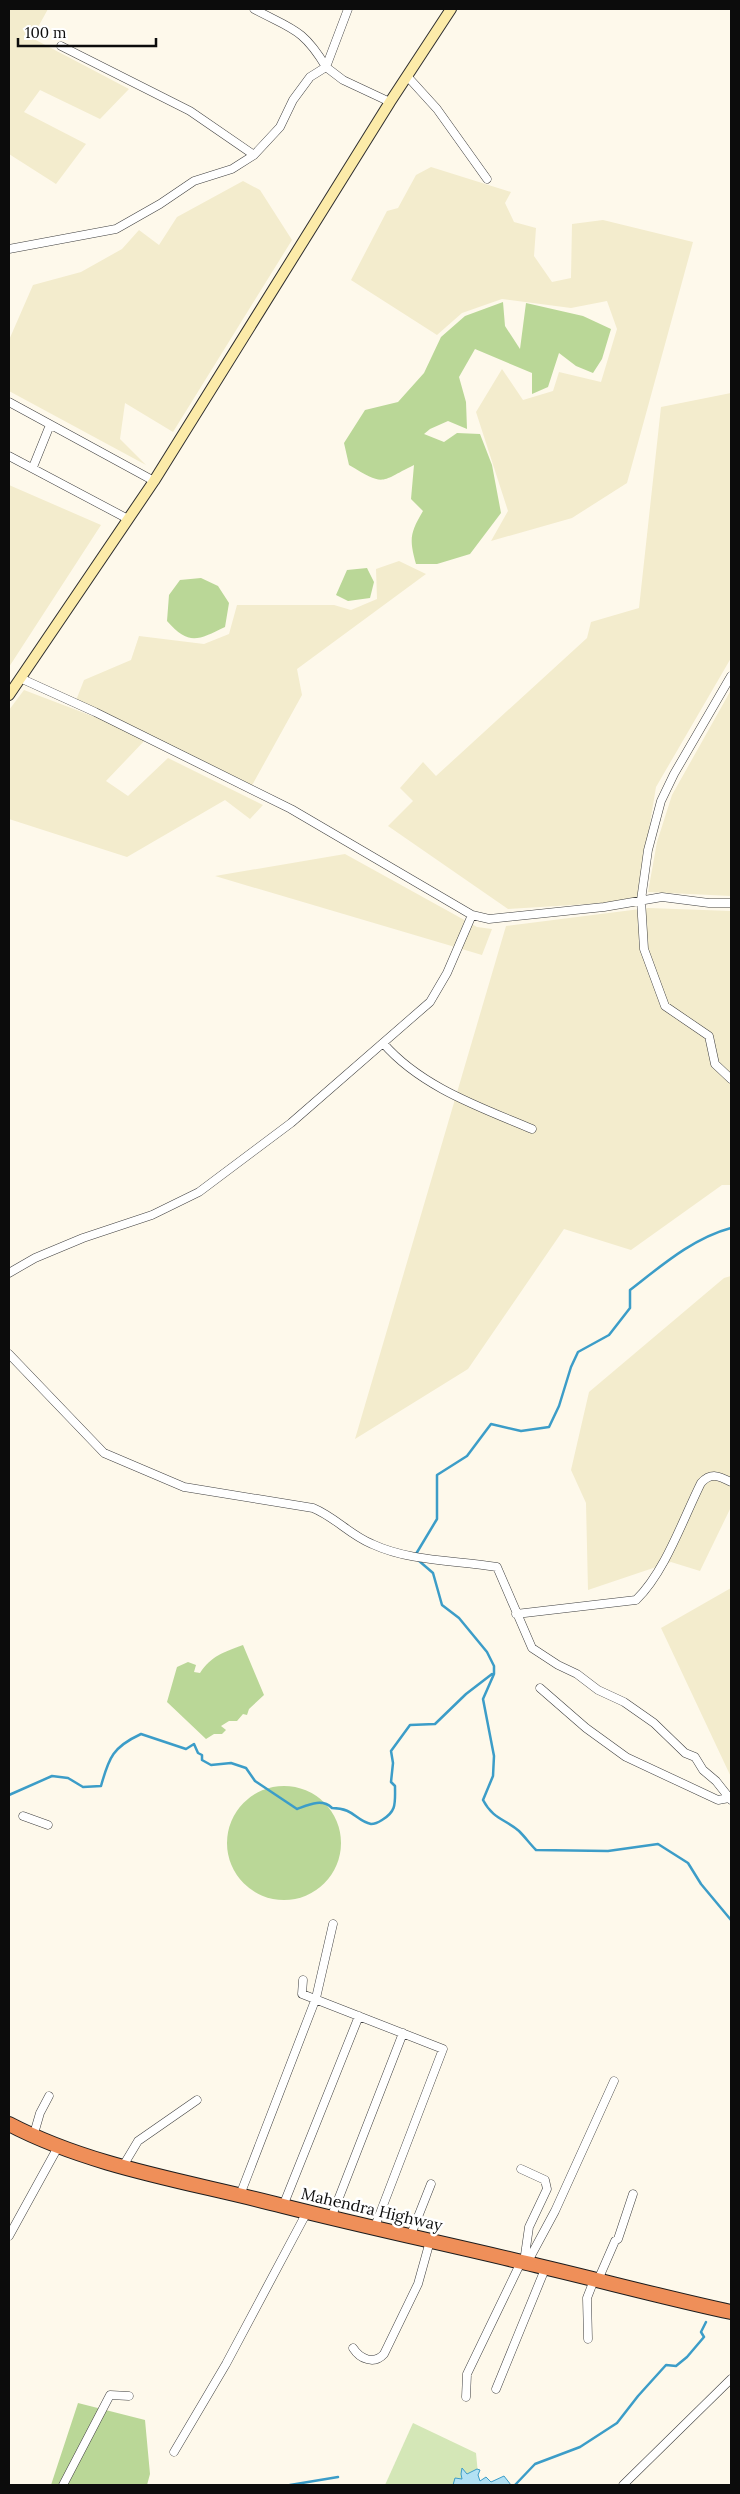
<svg xmlns="http://www.w3.org/2000/svg" width="740" height="2494" font-family="Lora,serif">
  <style>
    .farmland { fill: #f3eccd }
    .green { fill: #d4e7b7 }
    .forest { fill: #bad797 }
    .water { fill: #b2e1f3; stroke: #3c9dc8 }
    .lines { fill: none; stroke-linecap: round; stroke-linejoin: round }
    .stream { stroke: #3c9dc8; stroke-width: 2.5 }
    .street-casing { stroke: #3f3f3f; stroke-width: 9 }
    .secondary-casing { stroke: #2e2e2e; stroke-width: 12 }
    .highway-casing { stroke: #1d1d1d; stroke-width: 16 }
    .street { stroke: #fff; stroke-width: 8 }
    .secondary { stroke: #fceba9; stroke-width: 10 }
    .highway { stroke: #ef8f59; stroke-width: 14 }
    .labels { text-anchor: middle; dominant-baseline: central; stroke-width: 5; stroke-linejoin: round; paint-order: stroke }
    .street-label { font-size: 16px; fill: #0c0c0c; stroke: #fff }
  </style>
  <rect width="100%" height="100%" fill="#fef9eb"/>
  <path class="farmland" d="M9 9H48L32 38 129 89 100 119 40 90 24 112 86 144 56 184 9 154Z
    M431 167 511 192 505 203 514 222 536 228 534 256 552 282 571 278 572 224 603 220 693 242 627 483 572 518 491 541 508 511 476 412 502 369 523 400 553 391 559 372 601 382 617 329 607 301 571 308 502 299 462 313 437 335 351 280 387 211 398 208 416 175Z
    M243 181 260 190 292 240 173 432 125 403 120 439 146 465 9 391V340L33 285 81 272 122 249 139 230 159 245 177 217Z
    M731 393V658L656 787 637 901 508 909 388 826 413 801 400 788 423 762 436 776 587 638 591 622 639 608 661 407Z
    M9 485 101 525 9 667Z
    M399 561 426 574 297 669 302 695 250 789 147 738 106 781 128 796 168 758 263 805 250 819 225 800 127 857 9 819V710L24 690 134 732 75 703 84 680 131 660 139 636 204 644 229 634 237 605H334L351 610 377 599 376 569Z
    M731 690V896L648 892 657 842 672 795Z
    M345 854 477 927 492 929 482 955 215 876Z
    M648 908 731 911V1185H722L631 1250 564 1229 468 1369 355 1439 506 926Z
    M731 1276V1507L700 1571 671 1562 588 1590 586 1503 571 1470 589 1392 724 1278Z
    M731 1588V1777L661 1628Z"/>
  <path class="green" d="M413 2423 476 2453 479 2485H385Z"/>
  <path class="forest" d="M503 302 505 326 520 349 526 303 583 316 611 329 602 359 593 373 576 366 559 353 548 387 532 394V373L475 349 459 377 466 402 467 429 448 421 430 429 424 434 444 442 457 433 480 434 492 465 501 513 470 554 437 564H416C409 539 410 533 423 511L411 499 414 465C379 482 386 487 349 465L344 443 365 410 398 402 424 373 441 337 465 316Z
    M367 568 374 582 370 598 348 601 336 595 347 570Z
    M201 578 218 586 229 603 225 627C198 640 189 646 167 621L169 595 180 580Z
    M243 1645 264 1695 249 1709 247 1715 243 1714 237 1721H229L221 1726 226 1730 222 1734H214L206 1739 167 1702 177 1667 188 1662 196 1665 194 1672 200 1673C211 1656 224 1652 243 1645Z
    M227 1843a57 57 0 1 1 114 0a57 57 0 1 1-114 0Z
    M78 2403 145 2420 150 2474 147 2485H51Z"/>
  <path class="water" d="M462 2468 467 2474 477 2469 480 2470 478 2475 480 2481 486 2477 491 2482 504 2476 511 2485H453L455 2478 462 2479 461 2474Z"/>
  <g class="lines">
    <path class="stream" d="M416 1554 437 1519V1475L467 1456 491 1424 521 1431 549 1427 559 1406 571 1367 578 1352 609 1335 630 1308V1290C661 1266 693 1238 731 1228
      M418 1560 433 1573 442 1605 459 1618 487 1652 494 1666V1674L483 1699 494 1756 493 1776 483 1800C493 1819 505 1819 519 1831 525 1837 530 1844 536 1850L608 1851 658 1844 688 1863 701 1884 731 1920
      M9 1795 52 1776 68 1778 83 1787 101 1786C109 1757 113 1747 141 1734L186 1749 194 1744 198 1753 202 1755V1760L211 1765 231 1763 246 1768 255 1781 297 1809C308 1805 322 1798 332 1808 354 1808 356 1821 371 1824 375 1824 379 1822 382 1820 397 1811 395 1803 395 1786L391 1782 393 1763 391 1751 410 1725 435 1724 466 1694 492 1674
      M290 2485 338 2477
      M515 2485 535 2464 580 2447 617 2423 638 2396 666 2365 676 2366 687 2357 704 2337 701 2332 706 2322"/>
    <g class="street-casing">
      <path id="street" d="M348 9 326 67 343 80 390 102
        M61 46 190 111 254 155
        M407 76 437 109 487 179
        M9 249 116 229 160 204 194 181 232 169 254 155 280 127 293 100 310 77 326 67C303 28 291 29 254 9
        M9 402 154 481
        M9 456 128 519
        M33 467 50 425
        M731 676 674 774 661 801 648 850 641 900 644 949 665 1006 709 1036 715 1064 731 1079
        M20 678 95 712 291 809 472 915 489 919 604 907 662 897 709 903H731
        M383 1043C421 1087 480 1107 532 1129
        M9 1273 35 1258 83 1238 152 1215 199 1192 291 1123 430 1002 447 973 472 915
        M9 1354 104 1453 184 1487 313 1508C335 1517 350 1535 372 1544 411 1562 455 1560 497 1567L532 1648 558 1665 577 1674 598 1690 624 1702 654 1723 685 1753 695 1757 703 1770 716 1781 731 1800
        M516 1614 636 1600C665 1572 683 1519 701 1483 711 1472 719 1476 731 1482
        M540 1688 586 1728 626 1757 718 1800 729 1798
        M23 1816 48 1825
        M303 1980 302 1994 443 2049 374 2229
        M33 2137 40 2113 49 2096
        M123 2166 138 2141 197 2100
        M521 2169 545 2180 547 2189 529 2227 524 2262
        M240 2195 316 1998 333 1924
        M283 2206 359 2016
        M331 2218 403 2033
        M9 2236 58 2147
        M410 2237 431 2184
        M527 2263 555 2211 614 2081
        M598 2280 615 2241 618 2239 633 2194
        M588 2339 587 2298 594 2280
        M353 2348C360 2359 374 2365 384 2354L418 2284 430 2241
        M496 2389 545 2269
        M466 2397 467 2374 521 2262
        M174 2452 226 2364 307 2212
        M63 2485 110 2395 129 2396
        M623 2485 731 2379"/>
    </g>
    <g class="secondary-casing">
      <path id="secondary" d="M9 695 154 481 390 102 451 9"/>
    </g>
    <g class="highway-casing">
      <path id="highway" d="M9 2124C93 2168 192 2182 283 2206 362 2226 442 2243 522 2262 592 2278 661 2297 731 2312"/>
    </g>
    <use href="#street" class="street"/>
    <use href="#secondary" class="secondary"/>
    <use href="#highway" class="highway"/>
  </g>
  <g class="labels">
    <g class="street-label">
      <text transform="translate(372 2209) rotate(13)">Mahendra Highway</text>
    </g>
  </g>
  <rect width="740" height="2494" fill="none" stroke="#0c0c0c" stroke-width="20"/>
  <path d="M18 38v8h138v-8" fill="none" stroke="#0c0c0c" stroke-width="2.5"/>
  <text x="25" y="38" font-size="15" fill="#0c0c0c" stroke="#ffffff" stroke-width="4" paint-order="stroke">100 m</text>
</svg>
